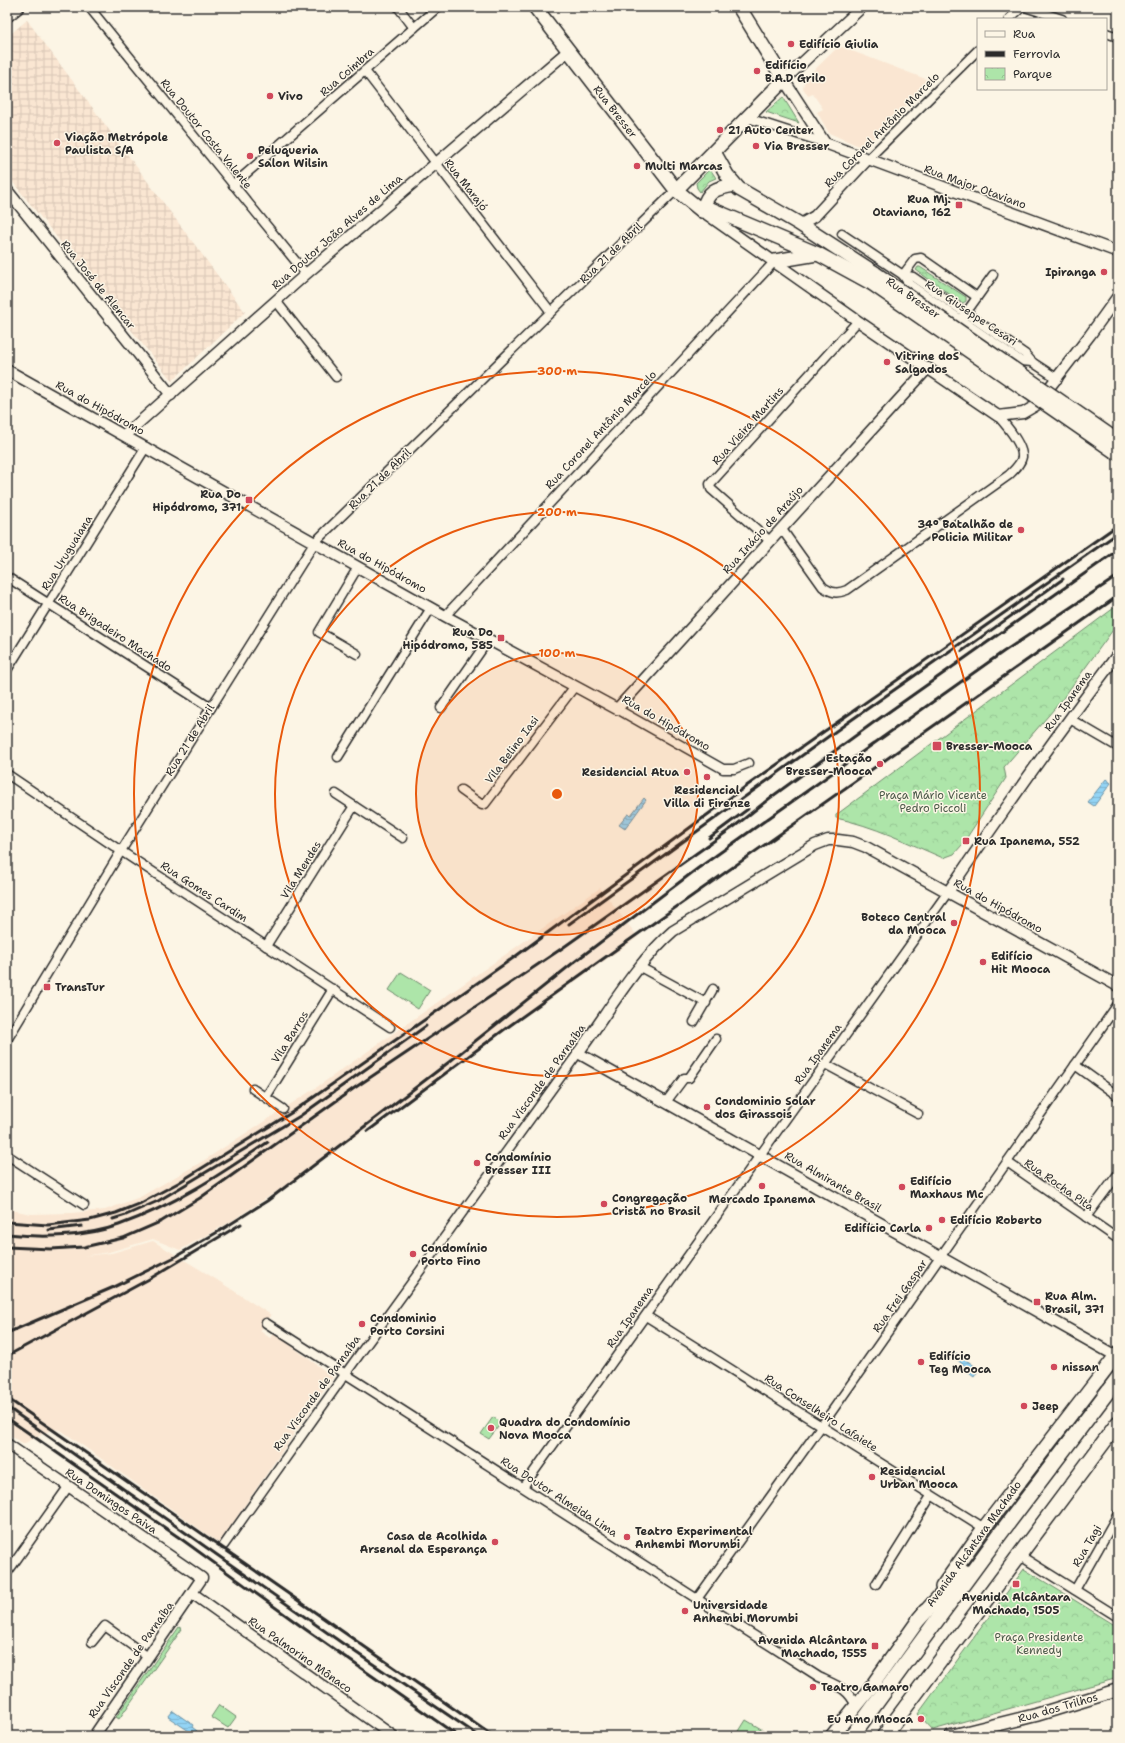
<svg xmlns="http://www.w3.org/2000/svg" width="1125" height="1743" viewBox="0 0 1125 1743" font-family="'Shantell Sans',sans-serif">
	<defs>
		<pattern id="industrial-grid" width="8" height="8" patternUnits="userSpaceOnUse"><rect width="8" height="8" fill="#fae6d2"/><path d="M0 4h8M4 0v8" fill="none" stroke="#d6c5b4"/></pattern>
		<pattern id="grass-dots" width="8" height="8" patternUnits="userSpaceOnUse"><rect width="8" height="8" fill="#ade5a9"/><path d="M2 2h.1M6 6h.1" fill="none" stroke="#95c592" stroke-width="1.8" stroke-linecap="round"/></pattern>
		<pattern id="park-crowns" width="20" height="18" patternUnits="userSpaceOnUse"><rect width="20" height="18" fill="#ade5a9"/><path d="M2 6a3 3 0 1 1 6 0M12 15a3 3 0 1 1 6 0" fill="none" stroke="#95c592"/></pattern>
		<pattern id="water-rules" width="6" height="5" patternUnits="userSpaceOnUse"><rect width="6" height="5" fill="#93d4f5"/><path d="M0 2.5h6" fill="none" stroke="#7fb6d2"/></pattern>
	</defs>
	<rect width="100%" height="100%" fill="#fcf5e5"/>
	<filter id="ink" filterUnits="userSpaceOnUse"><feTurbulence type="fractalNoise" baseFrequency=".025" numOctaves="2"/><feDisplacementMap in="SourceGraphic" scale="8" xChannelSelector="R" yChannelSelector="G"/><feConvolveMatrix kernelMatrix="1 2 1 2 8 2 1 2 1" color-interpolation-filters="sRGB"/></filter>
	<g filter="url(#ink)">
		<g fill="#fae6d2">
			<path d="M839,46L931,81L867,145L861,147L829,133L817,112L823,109L813,94L808,96L803,88L805,79Z"/>
			<path d="M600,888L638,937L276,1192L230,1222L180,1250L153,1239L109,1252L84,1256L112,1253L153,1241L214,1278L271,1315L260,1331L270,1338L274,1333L333,1377L219,1543L61,1430L53,1429L23,1444L7,1433V1209L31,1214L71,1213L105,1210L140,1197L203,1161L317,1087Z"/>
		</g>
		<path fill="url(#industrial-grid)" d="M27,20L245,312L172,381L7,175V37Z"/>
		<path fill="url(#grass-dots)" stroke="#6c886a" d="M179,1627L182,1629L119,1719L116,1717Z"/>
		<g fill="url(#park-crowns)" stroke="#6c886a">
			<path d="M783,97L799,123L766,112Z"/>
			<path d="M710,169L716,178L709,181L700,192L697,188L696,183Z"/>
			<path d="M918,267H920L966,297V301L963,303L959,301L916,270Z"/>
			<path d="M1118,605V623L1061,701L1004,767L1006,778L962,845L954,854L943,858C908,843 874,826 836,818V815Z"/>
			<path d="M1024,1569L1118,1627V1678L933,1730L918,1714Z"/>
		</g>
		<g fill="#ade5a9" stroke="#6c886a">
			<path d="M401,972L430,990L418,1009L389,990Z"/>
			<path d="M493,1417L501,1423L489,1439L481,1434Z"/>
			<path d="M219,1705L236,1717L228,1728L211,1717Z"/>
			<path d="M746,1720L773,1736H736Z"/>
		</g>
		<g fill="url(#water-rules)" stroke="#6990a4">
			<path d="M1106,779L1111,783L1094,806L1088,802Z"/>
			<path d="M644,798L646,800L625,829L619,825L628,814L631,815Z"/>
			<path d="M956,1353L979,1369L974,1377L966,1371L968,1368L953,1357Z"/>
			<path d="M173,1711L193,1725L192,1727L197,1731L195,1735L168,1717Z"/>
		</g>
		<g fill="none" stroke-linecap="round" stroke-linejoin="round">
			<g stroke="#2b2b2b" stroke-width="11">
				<g id="minor">
					<path d="M89,7L306,274"/>
					<path d="M398,7L414,28"/>
					<path d="M1025,7L1062,19"/>
					<path d="M1009,19L1022,7"/>
					<path d="M1106,33L1118,37"/>
					<path d="M365,71L551,312"/>
					<path d="M748,118L825,143"/>
					<path d="M867,160L978,50"/>
					<path d="M233,185L438,7"/>
					<path d="M842,234L903,275L913,277L1025,354L1032,362L1058,379"/>
					<path d="M903,275L909,284L1021,361L1032,362"/>
					<path d="M903,275L915,259L921,258L977,297"/>
					<path d="M276,301L336,377"/>
					<path d="M963,317L993,275"/>
					<path d="M781,528L823,587C832,593 837,594 847,590L1009,475C1014,470 1021,464 1022,457C1023,445 1006,425 998,416"/>
					<path d="M770,541L711,489L710,484L858,321"/>
					<path d="M7,577L211,708"/>
					<path d="M445,616L775,261"/>
					<path d="M357,654L319,632L358,567"/>
					<path d="M7,670L146,447"/>
					<path d="M441,708L489,639"/>
					<path d="M617,709L723,769H734L749,763"/>
					<path d="M1070,719L1118,747"/>
					<path d="M338,757L431,608"/>
					<path d="M7,774L121,851L390,1027"/>
					<path d="M461,790L482,805L485,804L575,686"/>
					<path d="M336,794L403,838"/>
					<path d="M266,946L354,806"/>
					<path d="M640,967L706,1003"/>
					<path d="M694,1022L713,989"/>
					<path d="M7,1040L121,851L315,542L676,190"/>
					<path d="M825,1064L918,1114"/>
					<path d="M1075,1065L1118,1096"/>
					<path d="M253,1089L283,1109"/>
					<path d="M266,1097L333,989"/>
					<path d="M666,1102L684,1078H689L716,1039"/>
					<path d="M7,1155L84,1205"/>
					<path d="M1007,1162L1118,1239"/>
					<path d="M1086,1217L1118,1174"/>
					<path d="M646,1316L984,1528"/>
					<path d="M266,1323L819,1677C836,1685 848,1688 856,1706"/>
					<path d="M523,1487L948,892"/>
					<path d="M224,1545L346,1373L578,1053"/>
					<path d="M1019,1555L1118,1617"/>
					<path d="M7,1573L68,1487"/>
					<path d="M876,1584L931,1496"/>
					<path d="M1075,1590L1118,1514"/>
					<path d="M697,1599L830,1414L1118,1004"/>
					<path d="M92,1642L105,1626L148,1657"/>
				</g>
			</g>
			<g stroke="#2b2b2b" stroke-width="13">
				<g id="tertiary">
					<path d="M862,7L784,80L825,143L1118,252"/>
					<path d="M7,190L171,395"/>
					<path d="M702,211L858,321L998,416L1023,413L1035,406L1090,335L1118,296"/>
					<path d="M801,224L815,216L867,160"/>
					<path d="M7,370L445,616L617,709L928,368"/>
					<path d="M125,435L306,274L568,51"/>
					<path d="M948,892C1003,811 1059,732 1118,654"/>
					<path d="M1116,1356L578,1053C607,1014 636,963 673,931L815,845L828,840H838L853,842L866,847L1118,986"/>
					<path d="M7,1444L202,1578L94,1736"/>
					<path d="M192,1593L393,1736"/>
				</g>
			</g>
			<g stroke="#2b2b2b" stroke-width="15">
				<path id="secondary" d="M951,1736L1036,1715L1118,1690"/>
			</g>
			<g stroke="#2b2b2b" stroke-width="16">
				<g id="primary">
					<path d="M535,7L676,190L702,211L711,209L818,254L871,283"/>
					<path d="M7,15L17,7"/>
					<path d="M714,152L727,175L739,189L798,223L875,273"/>
					<path d="M676,190L784,80L739,7"/>
					<path d="M702,211C708,190 715,188 735,185"/>
					<path d="M775,261L817,254"/>
					<path d="M942,1587L984,1528L1118,1353"/>
					<path d="M832,1736L869,1690L925,1611"/>
				</g>
			</g>
			<g stroke="#2b2b2b" stroke-width="17">
				<g id="trunk">
					<path d="M919,1619L963,1571"/>
					<path d="M852,1736L1000,1534L1118,1378"/>
					<path d="M884,1736L1118,1423"/>
				</g>
			</g>
			<use href="#minor" stroke="#fcf5e5" stroke-width="8"/>
			<use href="#tertiary" stroke="#fcf5e5" stroke-width="10"/>
			<use href="#secondary" stroke="#fcf5e5" stroke-width="12"/>
			<use href="#primary" stroke="#fcf5e5" stroke-width="13"/>
			<use href="#trunk" stroke="#fcf5e5" stroke-width="14"/>
			<g stroke="#2b2b2b" stroke-width="3">
				<path d="M962,651L1063,579"/>
				<path d="M709,838L748,809"/>
				<path d="M569,924L847,723L1118,533"/>
				<path d="M368,1131L505,1029L621,946L1118,596"/>
				<path d="M113,1219L126,1215L158,1201L300,1116L426,1026"/>
				<path d="M7,1222L48,1225L90,1220L116,1213L141,1203L178,1183L291,1113L516,956L745,787L1118,525"/>
				<path d="M49,1230L82,1226"/>
				<path d="M7,1234C42,1238 85,1237 119,1225C173,1206 221,1174 268,1142"/>
				<path d="M7,1247L51,1249L84,1247L123,1238L162,1221L200,1198L353,1089L561,949L735,826L770,798L873,723L1118,550"/>
				<path d="M7,1333L114,1287L175,1257L221,1230L267,1201L449,1062L573,963L697,869L1003,652L1118,576"/>
				<path d="M7,1356L151,1278L241,1224"/>
				<path d="M7,1398L493,1736"/>
				<path d="M7,1407L342,1643L479,1736"/>
				<path d="M7,1418L184,1541L305,1629L458,1736"/>
			</g>
			<g stroke="#2b2b2b" stroke-width="16" stroke-linecap="butt">
				<g id="primary-bridge">
					<path d="M875,273L1118,441"/>
					<path d="M871,283L1118,454"/>
				</g>
			</g>
			<use href="#primary-bridge" stroke="#fcf5e5" stroke-width="13"/>
		</g>
	</g>
	<circle cx="557" cy="794" r="141" fill="#e8590c" fill-opacity=".12"/>
	<g fill="none" stroke="#e8590c" stroke-width="2">
		<circle cx="557" cy="794" r="141"/>
		<circle cx="557" cy="794" r="282"/>
		<circle cx="557" cy="794" r="423"/>
	</g>
	<g fill="#d1495b" stroke="#fcf5e5" stroke-width="1.5">
		<circle cx="791" cy="44" r="4"/>
		<circle cx="757" cy="71" r="4"/>
		<circle cx="270" cy="96" r="4"/>
		<circle cx="720" cy="130" r="4"/>
		<circle cx="57" cy="143" r="4"/>
		<circle cx="756" cy="146" r="4"/>
		<circle cx="250" cy="156" r="4"/>
		<circle cx="637" cy="166" r="4"/>
		<rect x="955" y="201" width="8" height="8" rx="2"/>
		<circle cx="1104" cy="272" r="4"/>
		<circle cx="887" cy="362" r="4"/>
		<rect x="245" y="496" width="8" height="8" rx="2"/>
		<circle cx="1021" cy="530" r="4"/>
		<rect x="497" y="634" width="8" height="8" rx="2"/>
		<rect x="932" y="741" width="10" height="10" rx="2"/>
		<circle cx="880" cy="764" r="4"/>
		<circle cx="687" cy="772" r="4"/>
		<circle cx="707" cy="777" r="4"/>
		<rect x="962" y="837" width="8" height="8" rx="2"/>
		<circle cx="954" cy="923" r="4"/>
		<circle cx="983" cy="962" r="4"/>
		<rect x="43" y="983" width="8" height="8" rx="2"/>
		<circle cx="707" cy="1107" r="4"/>
		<circle cx="477" cy="1163" r="4"/>
		<circle cx="762" cy="1186" r="4"/>
		<circle cx="902" cy="1187" r="4"/>
		<circle cx="604" cy="1204" r="4"/>
		<circle cx="942" cy="1220" r="4"/>
		<circle cx="929" cy="1228" r="4"/>
		<circle cx="413" cy="1254" r="4"/>
		<rect x="1033" y="1298" width="8" height="8" rx="2"/>
		<circle cx="362" cy="1324" r="4"/>
		<circle cx="921" cy="1362" r="4"/>
		<circle cx="1054" cy="1367" r="4"/>
		<circle cx="1024" cy="1406" r="4"/>
		<circle cx="491" cy="1428" r="4"/>
		<circle cx="872" cy="1477" r="4"/>
		<circle cx="627" cy="1537" r="4"/>
		<circle cx="495" cy="1542" r="4"/>
		<rect x="1012" y="1580" width="8" height="8" rx="2"/>
		<circle cx="685" cy="1611" r="4"/>
		<rect x="871" y="1642" width="8" height="8" rx="2"/>
		<circle cx="813" cy="1687" r="4"/>
		<circle cx="921" cy="1719" r="4"/>
	</g>
	<g text-anchor="middle" dominant-baseline="central" stroke-width="3" stroke-linejoin="round" paint-order="stroke">
		<g font-size="11" font-weight="bold" fill="#2b2b2b" stroke="#fcf5e5" text-anchor="start">
			<text x="799" y="44">Edifício Giulia</text>
			<text x="765" y="65">Edifício<tspan x="765" dy="13">B.A.D Grilo</tspan></text>
			<text x="278" y="96">Vivo</text>
			<text x="728" y="130">21 Auto Center</text>
			<text x="65" y="137">Viação Metrópole<tspan x="65" dy="13">Paulista S/A</tspan></text>
			<text x="764" y="146">Via Bresser</text>
			<text x="258" y="150">Peluqueria<tspan x="258" dy="13">Salon Wilsin</tspan></text>
			<text x="645" y="166">Multi Marcas</text>
			<text x="951" y="199" text-anchor="end">Rua Mj.<tspan x="951" dy="13">Otaviano, 162</tspan></text>
			<text x="1096" y="272" text-anchor="end">Ipiranga</text>
			<text x="895" y="356">Vitrine doS<tspan x="895" dy="13">Salgados</tspan></text>
			<text x="241" y="494" text-anchor="end">Rua Do<tspan x="241" dy="13">Hipódromo, 371</tspan></text>
			<text x="1013" y="524" text-anchor="end">34º Batalhão de<tspan x="1013" dy="13">Policia Militar</tspan></text>
			<text x="493" y="632" text-anchor="end">Rua Do<tspan x="493" dy="13">Hipódromo, 585</tspan></text>
			<text x="946" y="746">Bresser-Mooca</text>
			<text x="872" y="758" text-anchor="end">Estação<tspan x="872" dy="13">Bresser-Mooca</tspan></text>
			<text x="679" y="772" text-anchor="end">Residencial Atua</text>
			<text x="707" y="790" text-anchor="middle">Residencial<tspan x="707" dy="13">Villa di Firenze</tspan></text>
			<text x="974" y="841">Rua Ipanema, 552</text>
			<text x="946" y="917" text-anchor="end">Boteco Central<tspan x="946" dy="13">da Mooca</tspan></text>
			<text x="991" y="956">Edifício<tspan x="991" dy="13">Hit Mooca</tspan></text>
			<text x="55" y="987">TransTur</text>
			<text x="715" y="1101">Condominio Solar<tspan x="715" dy="13">dos Girassois</tspan></text>
			<text x="485" y="1157">Condomínio<tspan x="485" dy="13">Bresser III</tspan></text>
			<text x="910" y="1181">Edifício<tspan x="910" dy="13">Maxhaus Mc</tspan></text>
			<text x="612" y="1198">Congregação<tspan x="612" dy="13">Cristã no Brasil</tspan></text>
			<text x="762" y="1199" text-anchor="middle">Mercado Ipanema</text>
			<text x="950" y="1220">Edifício Roberto</text>
			<text x="921" y="1228" text-anchor="end">Edifício Carla</text>
			<text x="421" y="1248">Condomínio<tspan x="421" dy="13">Porto Fino</tspan></text>
			<text x="1045" y="1296">Rua Alm.<tspan x="1045" dy="13">Brasil, 371</tspan></text>
			<text x="370" y="1318">Condominio<tspan x="370" dy="13">Porto Corsini</tspan></text>
			<text x="929" y="1356">Edifício<tspan x="929" dy="13">Teg Mooca</tspan></text>
			<text x="1062" y="1367">nissan</text>
			<text x="1032" y="1406">Jeep</text>
			<text x="499" y="1422">Quadra do Condomínio<tspan x="499" dy="13">Nova Mooca</tspan></text>
			<text x="880" y="1471">Residencial<tspan x="880" dy="13">Urban Mooca</tspan></text>
			<text x="635" y="1531">Teatro Experimental<tspan x="635" dy="13">Anhembi Morumbi</tspan></text>
			<text x="487" y="1536" text-anchor="end">Casa de Acolhida<tspan x="487" dy="13">Arsenal da Esperança</tspan></text>
			<text x="1016" y="1597" text-anchor="middle">Avenida Alcântara<tspan x="1016" dy="13">Machado, 1505</tspan></text>
			<text x="693" y="1605">Universidade<tspan x="693" dy="13">Anhembi Morumbi</tspan></text>
			<text x="867" y="1640" text-anchor="end">Avenida Alcântara<tspan x="867" dy="13">Machado, 1555</tspan></text>
			<text x="821" y="1687">Teatro Gamaro</text>
			<text x="913" y="1719" text-anchor="end">Eu Amo Mooca</text>
		</g>
		<g font-size="11" fill="#2b2b2b" stroke="#fcf5e5">
			<text transform="translate(347 72) rotate(-41)">Rua Coimbra</text>
			<text transform="translate(615 112) rotate(52)">Rua Bresser</text>
			<text transform="translate(882 130) rotate(-45)">Rua Coronel Antônio Marcelo</text>
			<text transform="translate(206 134) rotate(51)">Rua Doutor Costa Valente</text>
			<text transform="translate(466 185) rotate(52)">Rua Marajó</text>
			<text transform="translate(975 187) rotate(20)">Rua Major Otaviano</text>
			<text transform="translate(337 232) rotate(-41)">Rua Doutor João Alves de Lima</text>
			<text transform="translate(611 253) rotate(-44)">Rua 21 de Abril</text>
			<text transform="translate(98 285) rotate(51)">Rua José de Alencar</text>
			<text transform="translate(913 298) rotate(35)">Rua Bresser</text>
			<text transform="translate(971 313) rotate(34)">Rua Giuseppe Cesari</text>
			<text transform="translate(100 408) rotate(29)">Rua do Hipódromo</text>
			<text transform="translate(748 426) rotate(-48)">Rua Vieira Martins</text>
			<text transform="translate(601 430) rotate(-47)">Rua Coronel Antônio Marcelo</text>
			<text transform="translate(380 479) rotate(-44)">Rua 21 de Abril</text>
			<text transform="translate(763 530) rotate(-48)">Rua Inácio de Araújo</text>
			<text transform="translate(67 553) rotate(-58)">Rua Uruguaiana</text>
			<text transform="translate(382 566) rotate(29)">Rua do Hipódromo</text>
			<text transform="translate(115 633) rotate(33)">Rua Brigadeiro Machado</text>
			<text transform="translate(1068 701) rotate(-54)">Rua Ipanema</text>
			<text transform="translate(666 723) rotate(30)">Rua do Hipódromo</text>
			<text transform="translate(190 740) rotate(-58)">Rua 21 de Abril</text>
			<text transform="translate(512 750) rotate(-53)">Vila Belino Iasi</text>
			<text transform="translate(301 870) rotate(-58)">Vila Mendes</text>
			<text transform="translate(204 892) rotate(33)">Rua Gomes Cardim</text>
			<text transform="translate(998 906) rotate(29)">Rua do Hipódromo</text>
			<text transform="translate(290 1037) rotate(-58)">Vila Barros</text>
			<text transform="translate(818 1054) rotate(-54)">Rua Ipanema</text>
			<text transform="translate(542 1082) rotate(-54)">Rua Visconde de Parnaíba</text>
			<text transform="translate(833 1182) rotate(30)">Rua Almirante Brasil</text>
			<text transform="translate(1059 1185) rotate(35)">Rua Rocha Pita</text>
			<text transform="translate(900 1296) rotate(-55)">Rua Frei Gaspar</text>
			<text transform="translate(630 1317) rotate(-55)">Rua Ipanema</text>
			<text transform="translate(317 1393) rotate(-54)">Rua Visconde de Parnaíba</text>
			<text transform="translate(821 1413) rotate(33)">Rua Conselheiro Lafaiete</text>
			<text transform="translate(559 1497) rotate(33)">Rua Doutor Almeida Lima</text>
			<text transform="translate(111 1501) rotate(34)">Rua Domingos Paiva</text>
			<text transform="translate(974 1544) rotate(-54)">Avenida Alcântara Machado</text>
			<text transform="translate(1087 1546) rotate(-60)">Rua Tagi</text>
			<text transform="translate(300 1655) rotate(35)">Rua Palmorino Mônaco</text>
			<text transform="translate(131 1660) rotate(-55)">Rua Visconde de Parnaíba</text>
			<text transform="translate(1058 1708) rotate(-16)">Rua dos Trilhos</text>
		</g>
		<g font-size="11" fill="#4c5a4a" stroke="#fcf5e5">
			<text x="933" y="795">Praça Mário Vicente<tspan x="933" dy="13">Pedro Piccoli</tspan></text>
			<text x="1039" y="1637">Praça Presidente<tspan x="1039" dy="13">Kennedy</tspan></text>
		</g>
	</g>
	<circle cx="557" cy="794" r="6" fill="#e8590c" stroke="#fcf5e5" stroke-width="2"/>
	<g font-size="12" text-anchor="middle" font-weight="bold" fill="#e8590c" stroke="#fcf5e5" stroke-width="3" stroke-linejoin="round" paint-order="stroke">
		<text x="557" y="375">300 m</text>
		<text x="557" y="516">200 m</text>
		<text x="557" y="657">100 m</text>
	</g>
	<rect width="1125" height="1743" fill="none" stroke="#fcf5e5" stroke-width="24"/>
	<rect x="12" y="12" width="1101" height="1719" fill="none" stroke="#2b2b2b" stroke-width="1.5" filter="url(#ink)"/>
	<rect x="977" y="18" width="130" height="72" fill="#fcf5e5" stroke="#a8a49b"/>
	<rect x="985" y="31" width="20" height="6" fill="#fcf5e5" stroke="#a8a49b"/>
	<text x="1013" y="38" font-size="12" fill="#2b2b2b">Rua</text>
	<rect x="985" y="51" width="20" height="6" fill="#2b2b2b" stroke="#a8a49b"/>
	<text x="1013" y="58" font-size="12" fill="#2b2b2b">Ferrovia</text>
	<rect x="985" y="68" width="20" height="12" fill="url(#park-crowns)" stroke="#a8a49b"/>
	<text x="1013" y="78" font-size="12" fill="#2b2b2b">Parque</text>
</svg>
